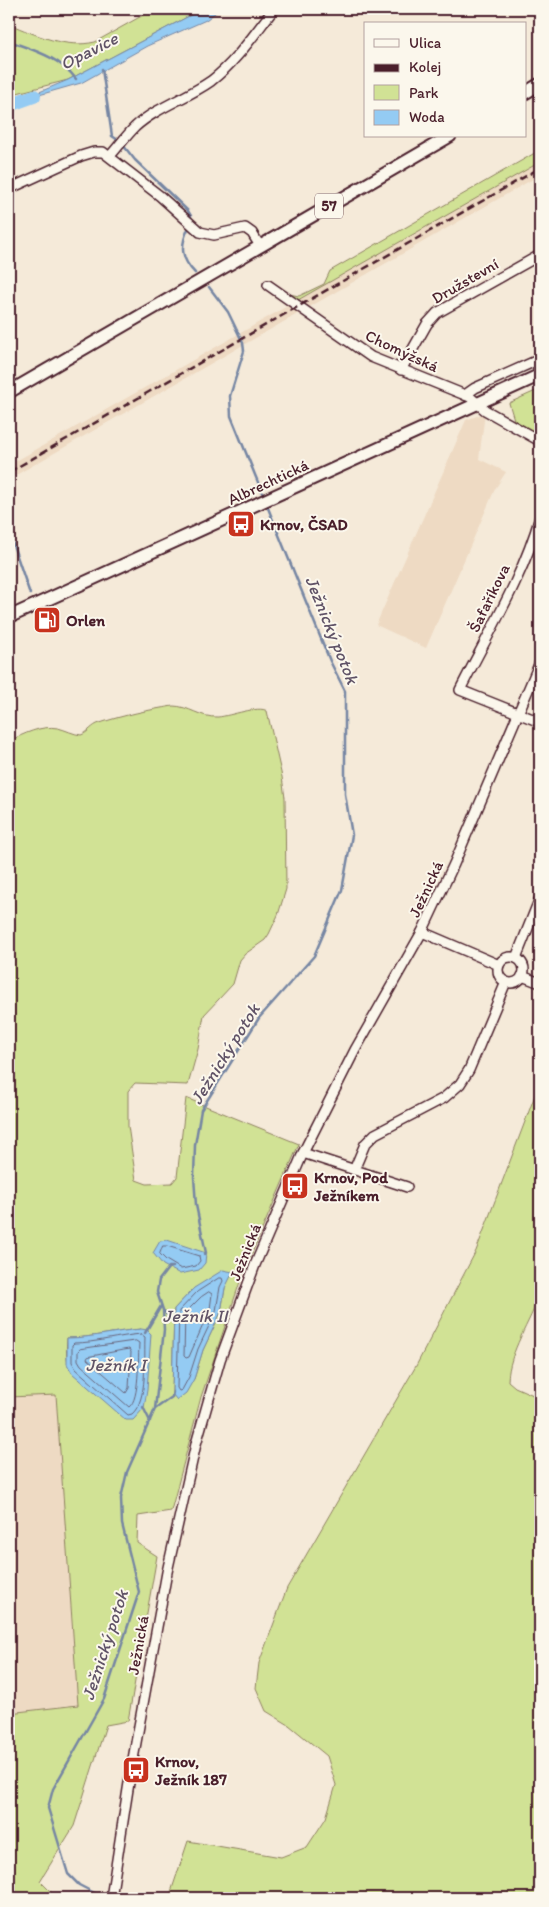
<svg xmlns="http://www.w3.org/2000/svg" width="549" height="1907" viewBox="0 0 549 1907" font-family="Itim,sans-serif">
	<rect width="100%" height="100%" fill="#f5ead9"/>
	<filter id="ink" filterUnits="userSpaceOnUse"><feTurbulence type="fractalNoise" baseFrequency=".02" numOctaves="2"/><feDisplacementMap in="SourceGraphic" scale="10" xChannelSelector="R" yChannelSelector="G"/><feConvolveMatrix kernelMatrix="1 2 1 2 8 2 1 2 1" color-interpolation-filters="sRGB"/></filter>
	<g filter="url(#ink)">
		<g fill="#eedac3">
			<path d="M540,162V175L9,479V465Z"/>
			<path d="M485,413L479,459L506,472L495,489L426,648L376,625L466,420Z"/>
			<path d="M56,1395L78,1705L9,1713V1397Z"/>
		</g>
		<g fill="#d1e295" stroke="#8e8060" fill-rule="evenodd">
			<path d="M154,9H201L191,15L68,80L9,95V24C36,35 66,49 95,42Z"/>
			<path d="M540,150V162L298,300L289,294L299,296L324,284L330,271Z"/>
			<path d="M540,389V436L515,423L509,403Z"/>
			<path d="M173,706C189,706 200,718 218,717C230,716 259,705 267,711L282,777L285,798L286,889L278,915L269,934L265,940L245,954L240,960L233,984L204,1015L198,1049L188,1085L135,1083L128,1091V1126L136,1180L147,1184L172,1183L177,1177L186,1098L299,1144L242,1276L201,1397L171,1511L138,1516L137,1543L157,1556L128,1721L106,1725L74,1826L40,1881L57,1898H9V1713L78,1705L56,1395L9,1397V741C24,734 41,725 58,728C66,730 73,734 81,735C88,733 92,725 100,723C124,715 148,710 173,706ZM194,1288H225L221,1312L203,1350L194,1379L172,1394L174,1309ZM141,1329L97,1393C73,1373 64,1372 67,1338C92,1338 116,1331 141,1329Z"/>
			<path d="M540,1082V1294C530,1323 509,1351 508,1381L515,1387L540,1398V1898H169L188,1841L281,1857L307,1847L326,1818L336,1785L327,1756L289,1725L266,1711L256,1688L259,1663L287,1588L416,1366L476,1251Z"/>
		</g>
		<g fill="#94cbf3" stroke="#7686a3">
			<path d="M201,9H220L206,20L147,46L81,83L18,101L68,80L191,15Z"/>
			<path d="M167,1240L206,1253L205,1263L199,1270L180,1274L163,1265L153,1253L160,1241Z"/>
			<path d="M223,1270L233,1272L225,1288L221,1312L203,1350L194,1379L186,1393L177,1400L172,1394L174,1309L194,1288Z"/>
			<path d="M141,1329L147,1330L151,1334L147,1390L144,1408L133,1420H126L72,1373L67,1364V1338C92,1338 116,1331 141,1329Z"/>
		</g>
		<g fill="none" stroke-linecap="round" stroke-linejoin="round">
			<g stroke="#68647b" stroke-width="1">
				<path d="M163,1246H167L199,1256L200,1261L196,1266L181,1269L166,1260L160,1254Z"/>
				<path d="M219,1278H222L223,1281L220,1287L216,1311L198,1349L189,1377L182,1390L179,1391L177,1388L179,1311L197,1292Z"/>
				<path d="M209,1292L212,1294L210,1309L189,1357L186,1358L184,1356L185,1313L201,1297Z"/>
				<path d="M141,1334L145,1337C144,1358 148,1400 132,1414L128,1415L76,1369L72,1362V1345L74,1343C96,1343 118,1336 141,1334Z"/>
				<path d="M136,1341L139,1343C138,1357 140,1399 129,1407L81,1365L78,1360V1351L80,1349Z"/>
				<path d="M123,1350L129,1349L131,1352L129,1388L126,1393L87,1359L88,1357Z"/>
			</g>
			<g stroke="#7686a3" stroke-width="2.5">
				<path d="M9,41C33,50 60,57 76,79"/>
				<path d="M102,69L112,136L118,140"/>
				<path d="M123,145L135,160L188,211L191,216V220"/>
				<path d="M188,229C180,246 181,259 195,273"/>
				<path d="M209,287L228,312L243,343L244,351L230,396L231,416L264,497"/>
				<path d="M9,533L30,594"/>
				<path d="M204,1254L206,1253L196,1205L194,1177L195,1145L201,1110L259,1018L314,956L342,890L352,835L345,794V691L330,661L266,503"/>
				<path d="M164,1311L175,1324"/>
				<path d="M145,1333L161,1306"/>
				<path d="M143,1407L150,1421"/>
				<path d="M155,1409L172,1397L173,1392"/>
				<path d="M104,1898L79,1885L68,1874L48,1808L53,1789L104,1699L139,1592L122,1524L121,1498L127,1472L155,1409L164,1330L163,1310L157,1292L159,1280L169,1267H173"/>
			</g>
			<path stroke="#94cbf3" stroke-width="14" d="M9,105L34,96"/>
			<g stroke="#4a1f2b" stroke-width="12">
				<g id="minor">
					<path d="M110,156C118,147 126,136 135,127C157,107 187,98 211,81C237,61 254,34 274,9"/>
					<path d="M9,189L81,156L94,152H103L160,196L200,232L214,235L245,228L252,233L260,246"/>
					<path d="M268,285L371,357L470,397L485,410L540,441"/>
					<path d="M401,370L427,324L437,313L540,255"/>
					<path d="M465,395L475,388L540,359"/>
					<path d="M540,517C523,577 488,634 460,690L540,722"/>
					<path d="M422,932L499,965"/>
					<circle cx="511" cy="970" r="13"/>
					<path d="M516,958L540,898"/>
					<path d="M522,976L540,983"/>
					<path d="M303,1153L407,1187"/>
					<path d="M354,1170L365,1144L375,1134L444,1098L460,1084L469,1070L506,982"/>
					<path d="M111,1898L131,1770L167,1572L196,1444L220,1360L255,1265L303,1153L355,1050L422,932L454,864L540,662"/>
				</g>
			</g>
			<g stroke="#4a1f2b" stroke-width="15">
				<g id="major">
					<path d="M525,93L540,84"/>
					<path d="M9,392L450,136"/>
					<path d="M9,617L540,375"/>
				</g>
			</g>
			<use href="#minor" stroke="#fbf7ec" stroke-width="9"/>
			<use href="#major" stroke="#fbf7ec" stroke-width="11"/>
			<path stroke="#4a1f2b" stroke-width="2.5" stroke-dasharray="8 4" stroke-linecap="butt" d="M9,472L540,168"/>
		</g>
	</g>
	<defs>
		<g id="bus-square" transform="scale(1.4375)"><rect x="-9" y="-9" width="18" height="18" rx="4" fill="#c8321e" stroke="#fbf7ec"/><path d="M-5-6H5V4H4V6H2V4H-2V6H-4V4H-5ZM-3.5-4V0h7V-4ZM-3.5 1.2v1.5H-2V1.2ZM2 1.2v1.5H3.5V1.2Z" fill="#fff"/></g>
		<g id="fuel-square" transform="scale(1.4375)"><rect x="-9" y="-9" width="18" height="18" rx="4" fill="#c8321e" stroke="#fbf7ec"/><path d="M-5.5-6h7V0h2V4h1.3V-2.5L3-4.5l.8-.8L6-3V5H2.5V1h-1V6h-7ZM-4.2-4.7v3.2H.2V-4.7Z" fill="#fff"/></g>
	</defs>
	<g fill-rule="evenodd">
		<use href="#bus-square" x="241" y="524"/>
		<use href="#fuel-square" x="47" y="620"/>
		<use href="#bus-square" x="295" y="1186"/>
		<use href="#bus-square" x="136" y="1770"/>
	</g>
	<g text-anchor="middle" dominant-baseline="central" stroke-width="4" stroke-linejoin="round" paint-order="stroke">
		<rect fill="#fbf7ec" stroke="#7f6065" stroke-width="1" x="315" y="193.5" width="28" height="25" rx="4"/>
		<g font-size="15" font-weight="bold" fill="#4a1f2b">
			<text x="329" y="206">57</text>
		</g>
		<g font-size="16" fill="#4a1f2b" stroke="#fbf7ec">
			<text transform="translate(465 281) rotate(-30)">Družstevní</text>
			<text transform="translate(402 351) rotate(25)">Chomýžská</text>
			<text transform="translate(268 482) rotate(-25)">Albrechtická</text>
			<text transform="translate(489 598) rotate(-64)">Šafaříkova</text>
			<text transform="translate(426 889) rotate(-65)">Ježnická</text>
			<text transform="translate(245 1252) rotate(-68)">Ježnická</text>
			<text transform="translate(138 1645) rotate(-80)">Ježnická</text>
		</g>
		<g font-size="16" font-weight="bold" fill="#4a1f2b" stroke="#fbf7ec" text-anchor="start">
			<text x="260" y="524">Krnov, ČSAD</text>
			<text x="66" y="620">Orlen</text>
			<text x="314" y="1177">Krnov, Pod<tspan x="314" dy="18">Ježníkem</tspan></text>
			<text x="155" y="1761">Krnov,<tspan x="155" dy="18">Ježník 187</tspan></text>
		</g>
		<g font-size="18" font-style="italic" fill="#605367" stroke="#fbf7ec">
			<text transform="translate(89 51) rotate(-27)">Opavice</text>
			<text transform="translate(332 630) rotate(68)">Ježnický potok</text>
			<text transform="translate(225 1054) rotate(-58)">Ježnický potok</text>
			<text x="195" y="1316">Ježník II</text>
			<text x="116" y="1365">Ježník I</text>
			<text transform="translate(105 1645) rotate(-72)">Ježnický potok</text>
		</g>
	</g>
	<rect width="549" height="1907" fill="none" stroke="#fbf7ec" stroke-width="30"/>
	<rect x="15" y="15" width="519" height="1877" fill="none" stroke="#4a1f2b" stroke-width="2" filter="url(#ink)"/>
	<rect x="364" y="22" width="162" height="115" fill="#fbf7ec" stroke="#b4a19f"/>
	<rect x="374" y="39" width="25" height="8" fill="#fbf7ec" stroke="#b4a19f"/>
	<text x="409" y="48" font-size="15" fill="#4a1f2b">Ulica</text>
	<rect x="374" y="64" width="25" height="8" fill="#4a1f2b" stroke="#b4a19f"/>
	<text x="409" y="72" font-size="15" fill="#4a1f2b">Kolej</text>
	<rect x="374" y="85" width="25" height="15" fill="#d1e295" stroke="#b4a19f"/>
	<text x="409" y="98" font-size="15" fill="#4a1f2b">Park</text>
	<rect x="374" y="110" width="25" height="15" fill="#94cbf3" stroke="#b4a19f"/>
	<text x="409" y="122" font-size="15" fill="#4a1f2b">Woda</text>
</svg>
